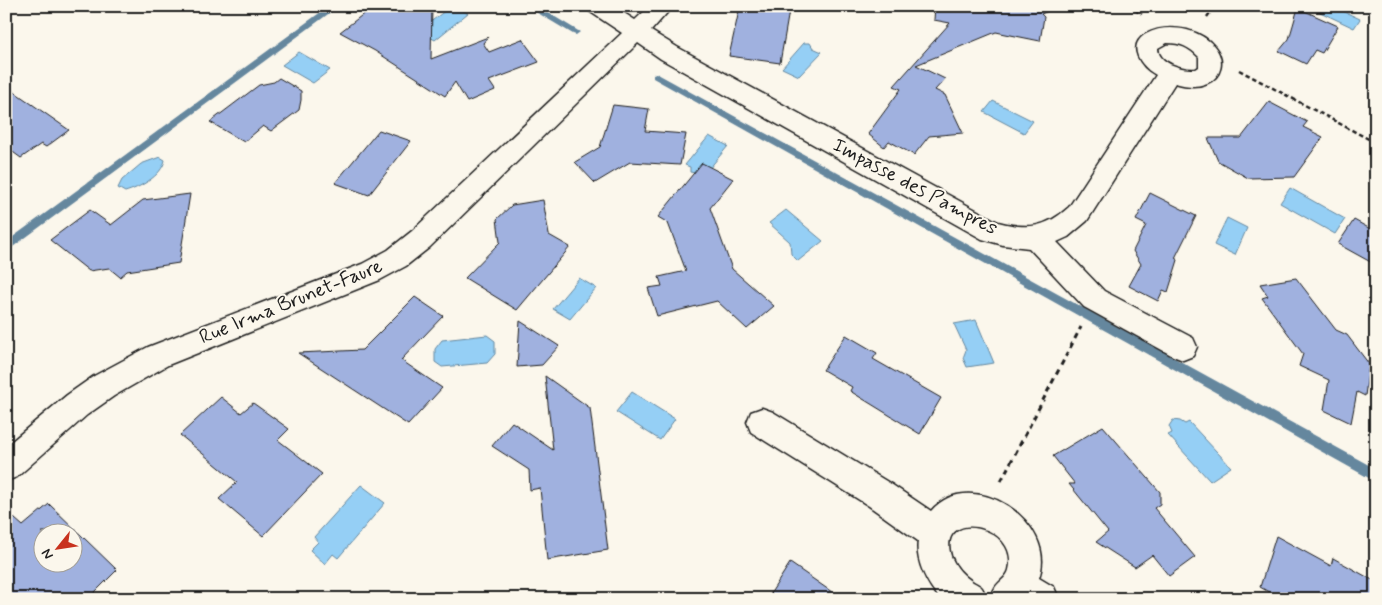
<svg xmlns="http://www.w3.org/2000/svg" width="1382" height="605" viewBox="0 0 1382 605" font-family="Mynerve,sans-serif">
	<rect width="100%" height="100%" fill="#fbf7ec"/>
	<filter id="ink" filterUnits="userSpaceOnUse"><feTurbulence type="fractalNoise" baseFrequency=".02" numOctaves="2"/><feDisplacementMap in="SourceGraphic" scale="10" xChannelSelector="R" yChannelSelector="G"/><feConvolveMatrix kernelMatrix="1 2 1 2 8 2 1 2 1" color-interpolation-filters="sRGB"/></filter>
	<g filter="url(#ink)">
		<g fill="#95cff5" stroke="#65879e">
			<path d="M451,6L468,13L435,40L419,31Z"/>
			<path d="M1325,6H1332L1360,19L1354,28L1320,12Z"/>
			<path d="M804,43H810L813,48L822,52L799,76L782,68Z"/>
			<path d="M299,52L330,70L313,83L282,65Z"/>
			<path d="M993,101L1033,121L1024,133L984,112Z"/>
			<path d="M709,136L728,146L704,175L690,172V167L685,165Z"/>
			<path d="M160,157L165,160C162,176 139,188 125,192L118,188L122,180L141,164Z"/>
			<path d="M1290,188L1345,219L1335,234L1280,203Z"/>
			<path d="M786,210L823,241L798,261L791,254L790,242L769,223Z"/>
			<path d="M1227,218L1247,228L1235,255L1214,245Z"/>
			<path d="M579,278L596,288L570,319L553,309Z"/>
			<path d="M976,320L994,363L967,367L963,358L966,350L954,324Z"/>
			<path d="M487,335L495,341V354L487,363L442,367L435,362V349L442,340Z"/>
			<path d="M632,392L675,419L660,440L616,412Z"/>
			<path d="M1173,420L1180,421L1185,424L1189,422L1231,467L1210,481L1168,435L1172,433L1169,426Z"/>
			<path d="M361,485L385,503L338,558L333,554L325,564L310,550L318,542L314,537Z"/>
		</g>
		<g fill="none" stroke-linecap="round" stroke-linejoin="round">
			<g fill="#65879e" fill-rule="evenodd">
				<path d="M329,6H339L6,252V242Z"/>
				<path d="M526,6H537L580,32L576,35L573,34Z"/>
				<path d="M656,73L1376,469V482L653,78V74Z"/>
			</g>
		</g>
		<g fill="#a0b1df" stroke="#1c1c1c" fill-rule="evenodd">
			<path d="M374,6H432L431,59L488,37L483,43L489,52L522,39L539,62L489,81L495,90L467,102L455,82L445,96L375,51L340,32Z"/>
			<path d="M740,6H768L789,11L780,63L729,56Z"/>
			<path d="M935,6L1058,7L1041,14L1044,17L1040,41L996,32L916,65L945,79L935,90L945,95L963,133L929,136L914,155L889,141L884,147L868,134L901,89L894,86L950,23L934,20Z"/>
			<path d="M1298,8L1338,26L1322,53L1315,50L1306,64L1279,51L1289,39Z"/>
			<path d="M279,78L301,91V100L299,110L271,131L263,126L244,142L210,122L259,85L274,82Z"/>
			<path d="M6,86L69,130L46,147L41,144L21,158L6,147Z"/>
			<path d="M1269,102L1307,122L1303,127L1323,137L1294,177L1248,178L1218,161L1208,138H1241Z"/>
			<path d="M613,105L649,109L645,131L686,134L680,165L630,162L595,183L575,162L600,147Z"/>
			<path d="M379,130L411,141L369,195L335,183Z"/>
			<path d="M702,163L733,179L710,208L732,269L774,306L747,329L717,301L657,316L648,288L662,286L659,277L686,271L668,223L658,217Z"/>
			<path d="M1150,193L1196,216L1175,258L1178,260L1168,292L1163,290L1158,301L1129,286L1141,264L1133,251L1146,225L1136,220Z"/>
			<path d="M190,194L179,263L127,271L120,277L109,268L89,271L50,240L90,210L111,225L143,200Z"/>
			<path d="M543,200L549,235L570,247L517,310L465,278L500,242L497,219L512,205Z"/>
			<path d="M1354,220L1376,232V265L1338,244Z"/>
			<path d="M1296,278L1336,330L1347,335L1369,364L1365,396L1357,392L1351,423L1324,410L1329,380L1299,366L1303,354L1262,298L1268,296L1260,284Z"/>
			<path d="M415,297L443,316L401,360L442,388L408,425L298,353L362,350Z"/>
			<path d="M520,321L559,346L542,365L517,367Z"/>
			<path d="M846,335L877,353L873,359L941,398L920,434L850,391L852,387L823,370Z"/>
			<path d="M545,376L590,408L608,550L547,560L540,488L530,490L529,470L492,446L512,422L553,450Z"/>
			<path d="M221,397L241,413L253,403L289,429L278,440L322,474L263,536L219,499L237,482L180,435Z"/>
			<path d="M1103,426L1160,492V504L1154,508L1195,557L1169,576L1152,555L1135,567L1096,542L1108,532L1069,484H1075L1053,456Z"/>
			<path d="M49,504L117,570L88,599H6V511L23,526ZM42,532H72V562H42Z"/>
			<path d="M1276,536L1331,566L1333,558L1376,582V599H1281L1260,587Z"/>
			<path d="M790,563L842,599H767Z"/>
		</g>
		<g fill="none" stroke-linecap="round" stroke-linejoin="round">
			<g stroke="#1c1c1c" stroke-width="3">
				<g id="minor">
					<path d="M587,6H613L635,20L650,6H673L651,31L677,47L998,222C1028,230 1046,228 1069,207L1156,75C1141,67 1126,46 1146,34C1159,27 1173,27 1187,30C1240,45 1227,99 1175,83L1087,221L1068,237L1057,242L1104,291L1193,338L1197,347L1193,356L1183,360L1173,356L1084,307L1029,248L1003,245L982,239L661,59L638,43L430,247L406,266L380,280L168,365L114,396L87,415L17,477L6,481V446L67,395L94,376L148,347L362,264L388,250L412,231L622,33L589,11ZM1167,43C1181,43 1189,47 1199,57V67L1196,69C1183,70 1158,64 1158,48Z"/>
					<path d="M762,408L773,412L891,484L931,511C971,464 1059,522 1039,578L1054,587L1059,599H990C992,595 993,591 995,588C998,582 1007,578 1009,570C1021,524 936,507 951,556C955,567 964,576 973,582C976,584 980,585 982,588C984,591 985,596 987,599H941C927,585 915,560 918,541L869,506L751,432L747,422L751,412Z"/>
				</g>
			</g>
			<g stroke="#1c1c1c" stroke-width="2.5" stroke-dasharray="4.5 3" stroke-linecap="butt">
				<path d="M1128,6L1142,14"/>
				<path d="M1207,17L1215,6"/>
				<path d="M1239,70L1376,143"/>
			</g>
			<path stroke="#1c1c1c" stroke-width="3" stroke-dasharray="5.5 4.5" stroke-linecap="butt" d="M1001,481L1081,327"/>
			<use href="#minor" fill="#fbf7ec" fill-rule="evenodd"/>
		</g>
	</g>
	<g text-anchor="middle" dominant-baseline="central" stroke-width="4" stroke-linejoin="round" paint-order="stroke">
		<g font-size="20" fill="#1c1c1c" stroke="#fbf7ec">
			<text transform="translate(915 187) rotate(28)">Impasse des Pampres</text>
			<text transform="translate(291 302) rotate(-22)">Rue Irma Brunet-Faure</text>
		</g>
	</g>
	<rect width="1382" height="605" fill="none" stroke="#fbf7ec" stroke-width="25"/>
	<rect x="12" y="12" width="1357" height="580" fill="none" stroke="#1c1c1c" stroke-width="2" filter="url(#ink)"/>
	<g transform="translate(58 548) rotate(240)"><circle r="24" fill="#fbf7ec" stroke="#a29f99"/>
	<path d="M0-4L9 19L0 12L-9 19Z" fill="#c8321e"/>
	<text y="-8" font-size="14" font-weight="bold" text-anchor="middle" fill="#1c1c1c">N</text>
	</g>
</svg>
